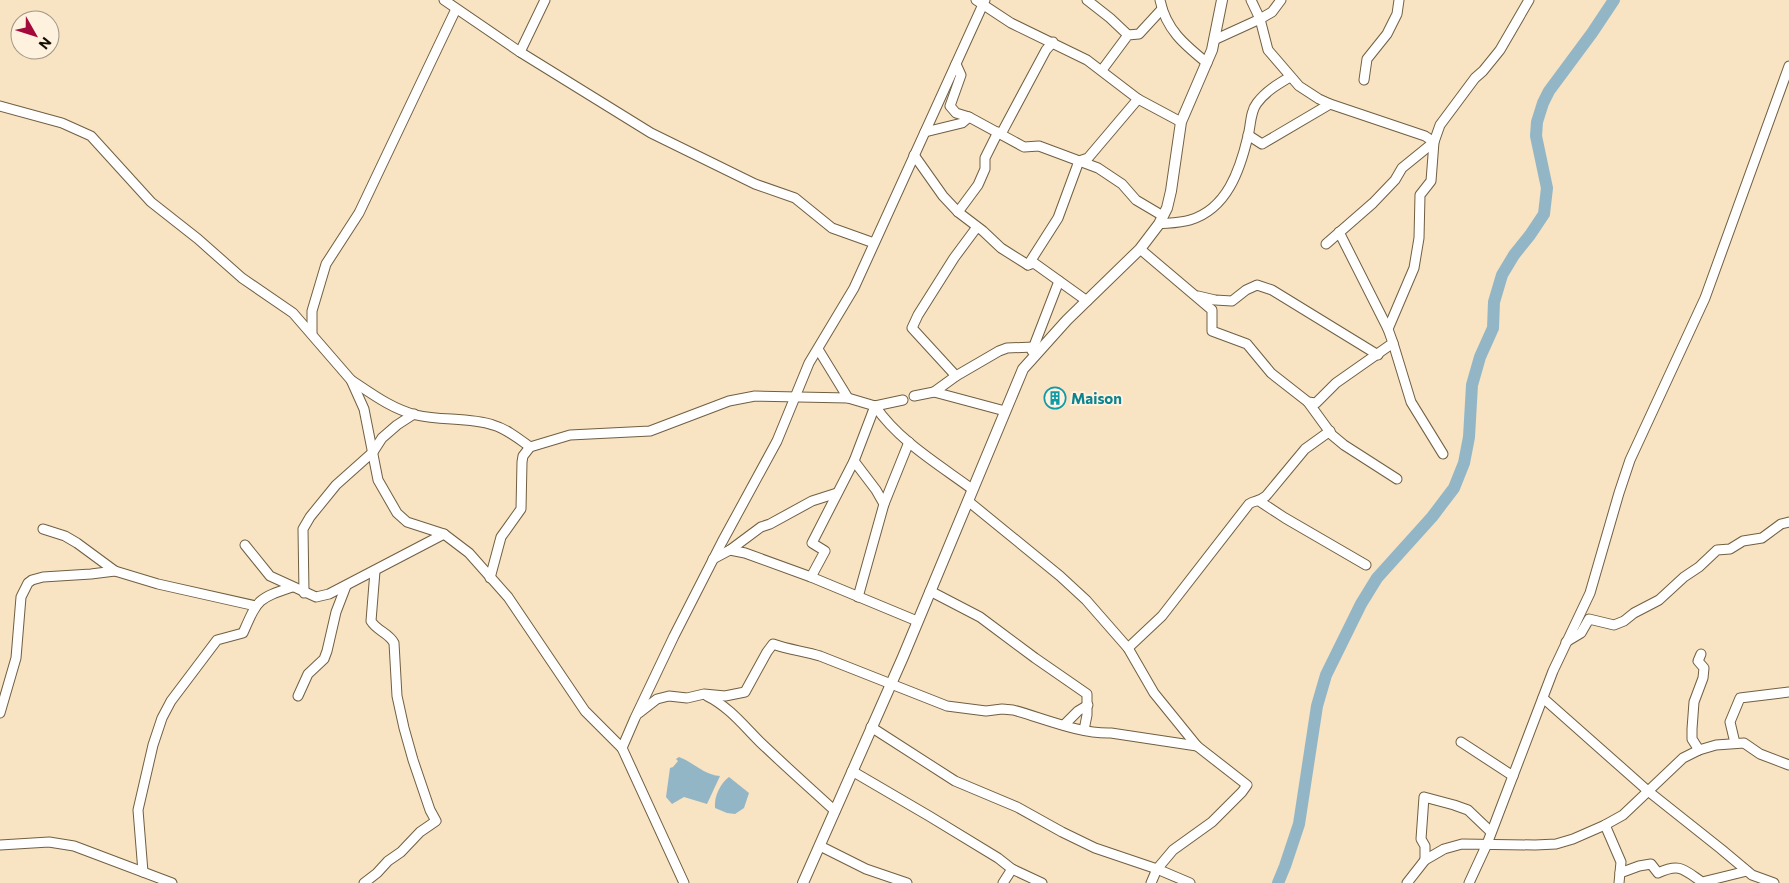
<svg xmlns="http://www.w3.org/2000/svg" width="1789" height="883" viewBox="0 0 1789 883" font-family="Commissioner,sans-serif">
	<rect width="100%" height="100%" fill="#f8e3c3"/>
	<g fill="#93b6c7">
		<path d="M679,757C693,762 704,775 720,776L707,804L684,797L672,804L666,797L670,768L673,767L678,761L676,759Z"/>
		<path d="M729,777L749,793L744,808L735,814L727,813L715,808C714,796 720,784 729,777Z"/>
	</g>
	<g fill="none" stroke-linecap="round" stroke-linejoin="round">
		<path stroke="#93b6c7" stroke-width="12" d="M1278,883L1285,866L1299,824L1317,706L1326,675L1361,604L1377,578L1432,517L1454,488L1464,463L1469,437L1472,385L1480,357L1493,328L1494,302L1502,275L1514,255L1530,235L1544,214L1547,188L1536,136L1537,122L1543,103L1549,91L1592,33L1614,0"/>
		<g stroke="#715f42" stroke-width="11">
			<g id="minor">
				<path d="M444,0L520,52L651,133L755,184L795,198L832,228L874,243"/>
				<path d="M976,0L1011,23L1087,60L1138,99L1181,122"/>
				<path d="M1087,0L1110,18L1128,35"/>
				<path d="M1160,0C1166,30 1185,45 1207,63"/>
				<path d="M1251,0L1260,19L1268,50L1299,86L1319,99L1330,104L1425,136L1434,142L1402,168L1395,180L1373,203L1326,244"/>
				<path d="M1214,40L1260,19L1272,12L1281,0"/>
				<path d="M520,52L545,0"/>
				<path d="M956,64L961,75L950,106L956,113L969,117L1024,147L1039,146L1098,168L1122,184L1136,200L1163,216"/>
				<path d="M1102,70L1128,35L1139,34L1162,9"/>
				<path d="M1364,80L1367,59L1387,34L1397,14L1399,0"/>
				<path d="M0,106L62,123L91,136L151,202L198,239L242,278L293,313L351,380L364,409L378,480L397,513L407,522L444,534L469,553L508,597L585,711L622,748"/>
				<path d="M925,132L962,123L969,117"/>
				<path d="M1001,134L1046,50L1053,42"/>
				<path d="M1248,135L1262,144L1330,104"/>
				<path d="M914,155L943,196L958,212L983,231L1001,248L1028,265L1034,263L1087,301"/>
				<path d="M958,212L978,185L985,169V158L998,132"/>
				<path d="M1159,224C1169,223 1180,223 1190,220C1227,209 1240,170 1248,136C1251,125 1250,112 1257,103C1266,91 1278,84 1290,77"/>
				<path d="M1339,232L1388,329"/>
				<path d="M1140,249L1212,310V331L1247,344L1271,373L1308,402L1316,403L1336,383L1393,343L1388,329L1414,268L1419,238L1420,195L1431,181L1434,142L1440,125L1475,78L1483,71L1500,50L1529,0"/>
				<path d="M1028,265L1058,218L1079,161L1088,158L1138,99"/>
				<path d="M1198,296L1215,300L1232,301L1246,290L1257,285L1272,290L1378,355"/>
				<path d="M312,333V311L326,264L359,213L456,9"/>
				<path d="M1393,343L1411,402L1443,454"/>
				<path d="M818,349L848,398"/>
				<path d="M1032,351L1059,281"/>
				<path d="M956,376L912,328L918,315L954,258L977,227"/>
				<path d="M351,380C372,394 392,409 416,415C441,421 470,417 493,425C507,429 519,439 530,447"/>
				<path d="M934,392L956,376L999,351L1007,348L1034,347"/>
				<path d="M914,396L934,392L1005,411"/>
				<path d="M1308,402L1332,435L1344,445L1397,479"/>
				<path d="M875,406C899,441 938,464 972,489"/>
				<path d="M854,461L876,490L884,504"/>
				<path d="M968,501L1060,576L1086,600L1128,648L1154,693L1197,746L1247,785L1242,792L1212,822L1173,850L1157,869L1151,883"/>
				<path d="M1259,501L1285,518L1366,565"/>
				<path d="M43,529L65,536L77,543L115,571L158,584L256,606"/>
				<path d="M245,545L270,576L316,597L329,594L444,534"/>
				<path d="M730,550L745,553L811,577L917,621"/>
				<path d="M713,559L730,550L761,527L770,524L812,501L837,493"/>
				<path d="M811,577L825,551L812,543L854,461L875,406"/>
				<path d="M490,578L501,537L521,509L522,462L523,456L530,447L570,435L650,431L729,401L755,396L848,398L875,406L903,400"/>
				<path d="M930,591L980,617L1035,658L1087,694V715L1084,730"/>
				<path d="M304,593L303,529L310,517L336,485L373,452L382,438L397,425L414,414"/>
				<path d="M858,597L884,504L909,442"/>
				<path d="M1566,642L1581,633L1589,619L1614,625L1624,621L1634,613L1659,600L1684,577L1699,567L1717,550L1730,549L1743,541L1762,538L1781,524L1789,522"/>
				<path d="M1128,648L1162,616L1249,504C1255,500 1259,502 1266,496L1305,449L1330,431"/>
				<path d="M298,696L308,674L324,659L327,651L336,612L346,586"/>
				<path d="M707,696C728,706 744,726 760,742C784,765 810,788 835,811"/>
				<path d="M1543,698L1648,791L1721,849L1752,875L1774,883"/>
				<path d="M0,713L16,658L21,597L28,583L32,580L43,577L91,574L115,571"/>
				<path d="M639,713L657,699L669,696L687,698L704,694L725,696L745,692L767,652L773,644C789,650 805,651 820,656L947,706L986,711L1002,709L1013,710C1043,718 1079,734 1111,733L1197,746"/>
				<path d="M1064,725L1078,711L1088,705"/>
				<path d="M871,727L955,781L1017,807L1062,832L1095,848L1157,869L1190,883"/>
				<path d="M1461,742L1513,776"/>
				<path d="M1735,743L1730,722L1740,698L1789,692"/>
				<path d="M1699,750L1692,739V729L1694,702L1703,678L1704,668L1698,661L1701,654"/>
				<path d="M852,771L929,816L998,858L1012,869L1042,883"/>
				<path d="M1605,825L1621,862L1619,883"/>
				<path d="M0,845L49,842L74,846L172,883"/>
				<path d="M820,846L866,869L907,883"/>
				<path d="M1425,860V846L1421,839L1424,797L1454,805L1468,810L1491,832"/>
				<path d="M143,872L138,810L153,745L162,718L171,701L217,640L243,633C258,599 257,599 292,587"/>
				<path d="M1620,873L1639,866L1651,864L1658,873C1680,863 1683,869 1702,882L1747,871"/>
				<path d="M364,883L377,873L388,861L401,852L420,832L436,821L430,810L413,760L404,728L397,696L394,643C389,633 377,631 371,621L375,571"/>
				<path d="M684,883L622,748L635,718L674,636L722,542L777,441L809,363L854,288L985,0"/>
				<path d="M1003,883L1012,869"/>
				<path d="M1407,883L1425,860L1444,849L1462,844L1535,845L1556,844L1573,839L1605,825L1623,815L1683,758L1699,750L1716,745L1744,743L1760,754L1789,765"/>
				<path d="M1469,883L1487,844L1553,671L1590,593L1619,493L1630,460L1705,298L1789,66"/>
			</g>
		</g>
		<g stroke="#715f42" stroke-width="12">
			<path id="tertiary" d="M803,883L903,657L1023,369L1067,320L1140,249L1159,224L1167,208L1171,191L1181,122L1212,50L1222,0"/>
		</g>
		<use href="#minor" stroke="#fff" stroke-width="9"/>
		<use href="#tertiary" stroke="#fff" stroke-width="10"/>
	</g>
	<defs>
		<g id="building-ring" transform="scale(1.125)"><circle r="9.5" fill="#fef2de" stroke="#0f9aa8" stroke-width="1.5"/><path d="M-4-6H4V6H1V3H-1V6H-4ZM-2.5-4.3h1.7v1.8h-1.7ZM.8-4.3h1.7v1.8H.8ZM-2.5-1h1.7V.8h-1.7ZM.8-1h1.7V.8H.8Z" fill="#0f9aa8"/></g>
	</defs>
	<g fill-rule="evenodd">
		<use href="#building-ring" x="1055" y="398"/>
	</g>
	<g text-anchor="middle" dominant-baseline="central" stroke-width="4" stroke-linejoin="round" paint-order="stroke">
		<g font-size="15" font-weight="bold" fill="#0d838f" stroke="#fef2de" text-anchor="start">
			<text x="1071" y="398">Maison</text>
		</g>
	</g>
	<g transform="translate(35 35) rotate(129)"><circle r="24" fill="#fef2de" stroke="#a09686"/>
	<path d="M0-4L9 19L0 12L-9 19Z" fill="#a4093c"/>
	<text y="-8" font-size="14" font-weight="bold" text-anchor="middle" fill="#140d03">N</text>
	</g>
</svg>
